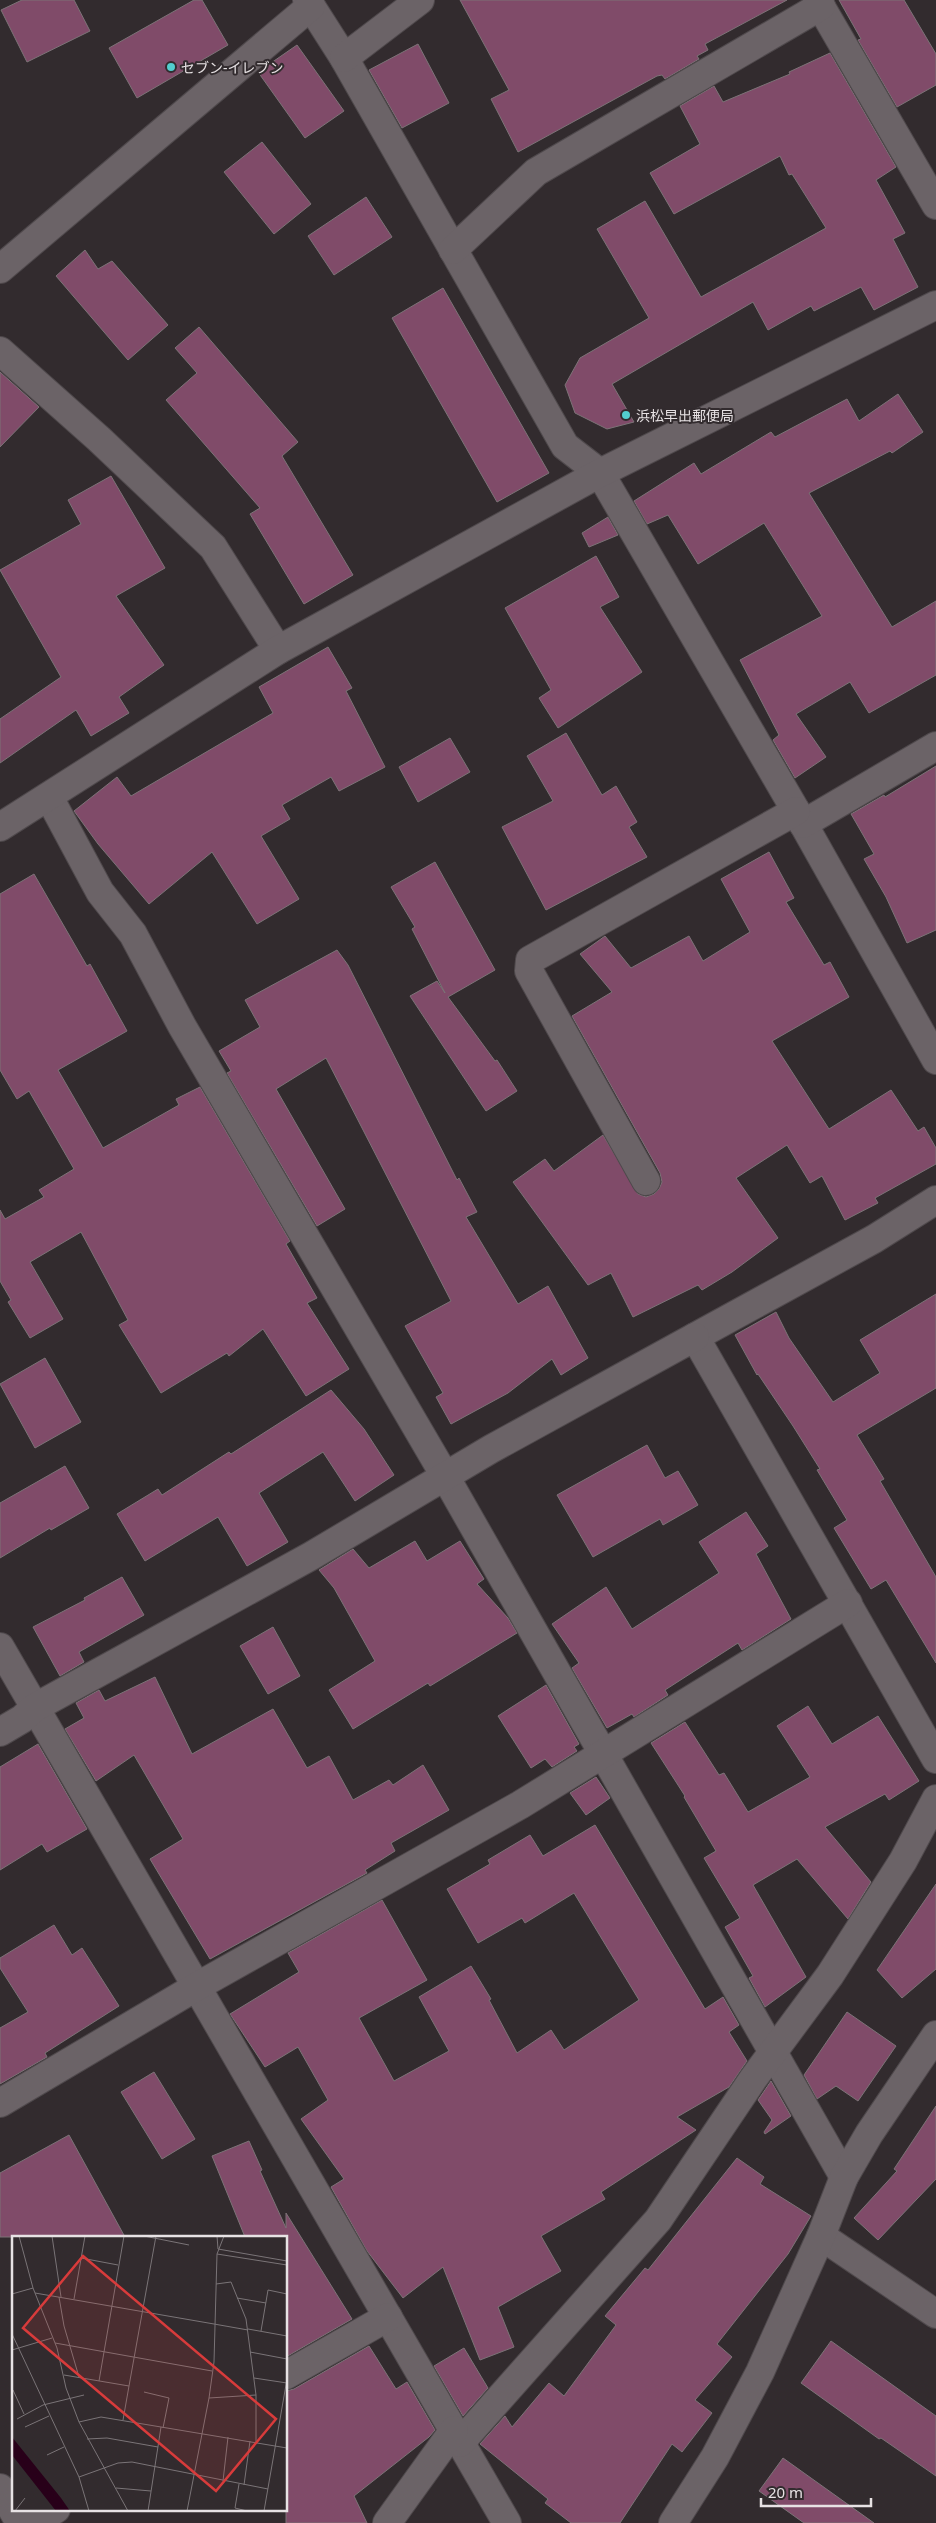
<svg xmlns="http://www.w3.org/2000/svg" width="936" height="2523" viewBox="0 0 936 2523" font-family="'Noto Sans','Noto Sans JP',sans-serif">
	<rect width="100%" height="100%" fill="#322b2e"/>
	<g fill="#804b69" stroke="#7c7377">
		<path d="M22,0H74L90,31L27,62L1,10Z"/>
		<path d="M194,0H202L228,45L137,98L109,48Z"/>
		<path d="M460,0H787L705,44L708,50L697,56L699,59L665,79L662,75L657,76L518,152L491,99L509,90Z"/>
		<path d="M839,0H904L936,54V85L897,107L858,40L861,39Z"/>
		<path d="M418,44L449,103L402,128L369,70Z"/>
		<path d="M297,45L344,111L305,138L258,72Z"/>
		<path d="M830,53L896,167L876,180L905,233L893,239L918,287L874,310L861,287L814,311L811,306L768,330L753,302L612,384L634,422L607,429L575,413L565,385L580,358L649,318L597,229L645,201L701,297L826,228L792,174L789,175L780,156L674,214L650,173L700,144L680,106L714,86L723,102L790,74L789,72Z"/>
		<path d="M262,142L311,204L274,234L224,172Z"/>
		<path d="M366,197L392,237L334,275L308,236Z"/>
		<path d="M85,250L98,269L112,261L168,325L128,360L56,276Z"/>
		<path d="M443,288L549,473L497,502L392,318Z"/>
		<path d="M199,327L298,442L282,456L353,575L304,604L250,514L260,508L166,400L197,373L175,348Z"/>
		<path d="M0,372L39,407L0,447Z"/>
		<path d="M898,394L923,432L892,453L890,451L809,493L892,627L936,601V675L869,713L850,682L796,714L826,757L795,778L773,740L779,735L740,660L822,616L764,523L698,564L668,515L647,524L634,501L694,463L701,474L771,432L775,437L847,399L859,421Z"/>
		<path d="M111,476L165,568L116,596L164,665L119,697L129,713L91,736L76,710L0,763V719L61,677L0,570L81,524L68,500Z"/>
		<path d="M608,517L618,535L589,547L582,533Z"/>
		<path d="M596,556L619,597L600,607L642,672L558,728L539,698L551,690L505,608Z"/>
		<path d="M328,647L352,688L346,691L385,767L339,791L331,777L282,805L290,819L261,836L299,899L257,924L212,852L149,904L98,844L74,811L117,777L131,796L273,713L259,687Z"/>
		<path d="M566,733L602,795L616,786L637,822L629,827L647,857L546,910L502,827L553,801L527,756Z"/>
		<path d="M450,738L470,772L418,802L399,767Z"/>
		<path d="M936,766V930L907,943L886,897L864,859L874,854L851,814L884,795L885,797Z"/>
		<path d="M769,852L794,898L786,902L824,965L830,962L849,997L772,1041L829,1129L891,1090L918,1131L924,1127L936,1148V1164L875,1198L878,1203L845,1220L822,1176L810,1183L787,1145L736,1178L778,1238L732,1272L702,1290L698,1285L633,1317L611,1273L588,1285L513,1182L545,1159L554,1171L603,1135L638,1194L646,1197L654,1194L659,1189L662,1182L660,1173L572,1016L612,992L580,954L605,936L631,968L689,936L703,961L750,932L721,879Z"/>
		<path d="M435,862L495,970L448,997L495,1061L497,1060L517,1091L486,1111L410,996L437,981L445,993L412,929L415,927L391,887Z"/>
		<path d="M34,874L87,966L90,964L127,1031L58,1070L103,1148L179,1105L176,1099L200,1087L290,1241L286,1244L317,1298L307,1303L349,1369L306,1396L263,1329L229,1356L227,1353L161,1393L119,1325L128,1320L81,1232L30,1262L63,1319L30,1338L8,1302L11,1300L0,1281V1210L5,1219L44,1197L39,1190L74,1169L29,1091L17,1099L0,1070V894Z"/>
		<path d="M337,950L348,965L457,1180L459,1178L477,1212L466,1217L518,1304L548,1286L588,1358L561,1375L552,1359L508,1393L451,1424L436,1397L443,1393L405,1326L451,1301L326,1058L276,1089L345,1209L317,1226L227,1073L231,1071L219,1051L260,1027L245,1000Z"/>
		<path d="M936,1294V1388L857,1435L884,1479L880,1481L936,1577V1663L886,1580L871,1589L834,1528L847,1520L817,1470L820,1469L793,1426L758,1374L757,1375L735,1335L776,1312L789,1338L833,1402L880,1373L860,1340Z"/>
		<path d="M45,1358L81,1422L35,1448L0,1384Z"/>
		<path d="M331,1390L364,1429L394,1475L355,1501L323,1452L259,1493L288,1542L247,1566L218,1517L145,1561L117,1514L158,1489L162,1495L229,1452L231,1454Z"/>
		<path d="M647,1445L665,1478L678,1471L698,1505L663,1525L660,1519L593,1557L557,1495Z"/>
		<path d="M65,1466L89,1508L51,1530L50,1528L0,1558V1503Z"/>
		<path d="M746,1512L768,1546L756,1554L791,1619L742,1650L738,1643L665,1690L668,1695L634,1717L632,1714L607,1728L572,1668L579,1663L552,1624L606,1587L632,1629L719,1573L699,1542Z"/>
		<path d="M415,1541L427,1561L460,1541L484,1579L477,1584L508,1618L517,1633L430,1686L428,1683L353,1729L329,1690L375,1661L334,1588L319,1570L353,1549L369,1568Z"/>
		<path d="M122,1577L144,1615L79,1652L84,1662L60,1676L33,1627L85,1600L84,1598Z"/>
		<path d="M273,1627L300,1676L268,1694L240,1646Z"/>
		<path d="M155,1677L192,1754L273,1709L307,1768L329,1756L353,1800L389,1780L393,1785L423,1765L449,1810L391,1843L395,1851L365,1870L367,1873L210,1959L150,1859L183,1839L134,1755L96,1781L65,1729L84,1718L76,1703L99,1690L105,1701Z"/>
		<path d="M546,1685L579,1744L574,1747L577,1751L552,1767L545,1759L531,1768L498,1716Z"/>
		<path d="M808,1706L832,1744L878,1716L919,1781L889,1800L885,1794L825,1827L871,1882L848,1919L797,1859L753,1885L806,1977L765,2007L749,1978L753,1976L725,1927L740,1918L704,1858L716,1851L684,1797L685,1796L651,1743L685,1722L719,1775L724,1773L748,1812L810,1777L777,1726Z"/>
		<path d="M38,1744L87,1829L47,1852L42,1844L0,1870V1767Z"/>
		<path d="M596,1777L610,1798L586,1815L570,1793Z"/>
		<path d="M595,1825L705,2009L723,1997L739,2025L729,2032L747,2061L729,2087L677,2117L696,2130L601,2192L605,2199L541,2236L561,2271L498,2307L514,2347L480,2360L443,2267L403,2298L367,2251L331,2187L344,2179L301,2119L328,2100L298,2047L265,2067L230,2014L299,1972L288,1953L382,1900L427,1980L359,2018L394,2081L449,2051L419,1997L471,1966L491,1999L489,2000L517,2053L551,2030L564,2050L639,2000L574,1893L525,1923L522,1918L478,1943L447,1889L490,1864L488,1860L530,1835L543,1856Z"/>
		<path d="M936,1884V1969L902,1998L877,1970Z"/>
		<path d="M54,1925L72,1955L82,1948L119,2006L45,2053L47,2057L0,2084V2028L28,2012L0,1968V1958Z"/>
		<path d="M847,2012L896,2046L858,2101L836,2086L817,2099L804,2075Z"/>
		<path d="M154,2072L195,2139L162,2159L121,2092Z"/>
		<path d="M771,2081L791,2116L765,2134L764,2132L772,2120L758,2100Z"/>
		<path d="M936,2106V2179L878,2240L854,2218L897,2171L894,2169Z"/>
		<path d="M69,2135L125,2237H0V2173Z"/>
		<path d="M249,2141L262,2170L260,2171L286,2228V2213L352,2319L286,2357V2237H245L212,2156Z"/>
		<path d="M737,2158L764,2177L760,2184L811,2216L788,2254L717,2344L732,2357L695,2400L712,2413L682,2452L672,2444L620,2523H571L545,2503L548,2499L480,2444L505,2416L512,2427L549,2383L564,2396L616,2325L605,2316L645,2268L648,2270Z"/>
		<path d="M831,2341L936,2416V2476L881,2438L879,2439L801,2383Z"/>
		<path d="M369,2346L396,2389L407,2382L435,2430L429,2437L354,2496L367,2523H286V2391L294,2389Z"/>
		<path d="M464,2348L488,2388L463,2416L434,2366Z"/>
		<path d="M783,2458L874,2523H804L759,2491Z"/>
	</g>
	<g fill="none" stroke-linecap="round" stroke-linejoin="round">
		<g stroke="#4f494c" stroke-width="30">
			<g id="minor">
				<path d="M307,0L344,58L565,446L600,473L796,811L936,1060"/>
				<path d="M817,0L936,205"/>
				<path d="M344,58L420,0"/>
				<path d="M453,250L536,172L821,6"/>
				<path d="M0,269L311,6"/>
				<path d="M0,351L99,439L213,547L278,650"/>
				<path d="M49,797L100,892L133,934L182,1026L445,1476L844,2177"/>
				<path d="M803,824L936,746"/>
				<path d="M646,1181L529,971L530,960L796,811"/>
				<path d="M936,1200L874,1239L695,1337L936,1759"/>
				<path d="M0,1647L507,2523"/>
				<path d="M0,1732L22,1719L34,1708L311,1556L491,1449L695,1337"/>
				<path d="M0,2103L196,1987L520,1805L848,1603"/>
				<path d="M821,2236L936,2314"/>
				<path d="M286,2375L388,2317"/>
				<path d="M460,2443L658,2220L753,2079L830,1975L903,1861L936,1799"/>
				<path d="M0,2488L20,2523"/>
				<path d="M33,2523L56,2509"/>
				<path d="M387,2523L454,2430"/>
				<path d="M673,2523L715,2457L760,2372L821,2236L844,2177L869,2134L936,2035"/>
			</g>
		</g>
		<g stroke="#4f494c" stroke-width="30">
			<path id="tertiary" d="M0,827L278,650L600,473L936,305"/>
		</g>
		<use href="#minor" stroke="#6b6367" stroke-width="28"/>
		<use href="#tertiary" stroke="#6b6367" stroke-width="28"/>
	</g>
	<g fill="#52cdce" stroke="#322b2e" stroke-width="2">
		<circle cx="171" cy="67" r="5"/>
		<circle cx="626" cy="415" r="5"/>
	</g>
	<g text-anchor="middle" dominant-baseline="central" stroke-width="4" stroke-linejoin="round" paint-order="stroke">
		<g font-size="14" fill="#e7e2e4" stroke="#322b2e" text-anchor="start">
			<text x="181" y="67">セブン-イレブン</text>
			<text x="636" y="415">浜松早出郵便局</text>
		</g>
	</g>
	<g transform="translate(12 2236)">
		<rect width="275" height="275" fill="#322b2e"/>
		<path d="M0,201L49,262L58,275H44L0,219Z" fill="#280019"/>
		<path fill="none" stroke="#7a7477" stroke-width="1" d="M7,0L21,52M40,0L49,61M132,0L177,9M205,0L206,13L275,25M205,18L275,29M69,22L106,29M204,48L219,46L234,83L244,159V206M23,57L45,112L54,152L67,186L116,275M0,58L21,52L23,57L202,88M47,61L52,90L67,141M225,62L254,67M62,63L73,0M202,88L236,94M236,93L275,100M249,95L256,54L275,58M0,98L67,241L77,275M43,107L200,135M0,114L40,102M238,116L275,123M52,139L117,150L111,184M242,142L275,147M87,145L112,0M117,150L144,0M1,154L12,178M132,156L157,162L151,192M197,162L244,159M31,169L72,159M5,183L31,169M67,186L89,181L275,212M13,191L37,180M75,203L95,202L146,211M35,219L52,211M67,241L106,227L120,226L256,253M211,245L216,201M227,248L223,272L235,275M232,249L238,205M104,252L139,255M3,275L13,262M136,275L149,191M175,275L197,162L202,126L205,18L212,0M252,275L275,143"/>
		<path fill="#d83b3b" fill-opacity="0.15" stroke="#d83b3b" stroke-width="2.5" d="M71,20L264,183L204,255L11,92Z"/>
		<rect width="275" height="275" fill="none" stroke="#e7e2e4" stroke-width="2.5"/>
	</g>
	<path d="M761 2498v8h110v-8" fill="none" stroke="#e7e2e4" stroke-width="2.5"/>
	<text x="768" y="2498" font-size="15" fill="#e7e2e4" stroke="#322b2e" stroke-width="4" paint-order="stroke">20 m</text>
</svg>
